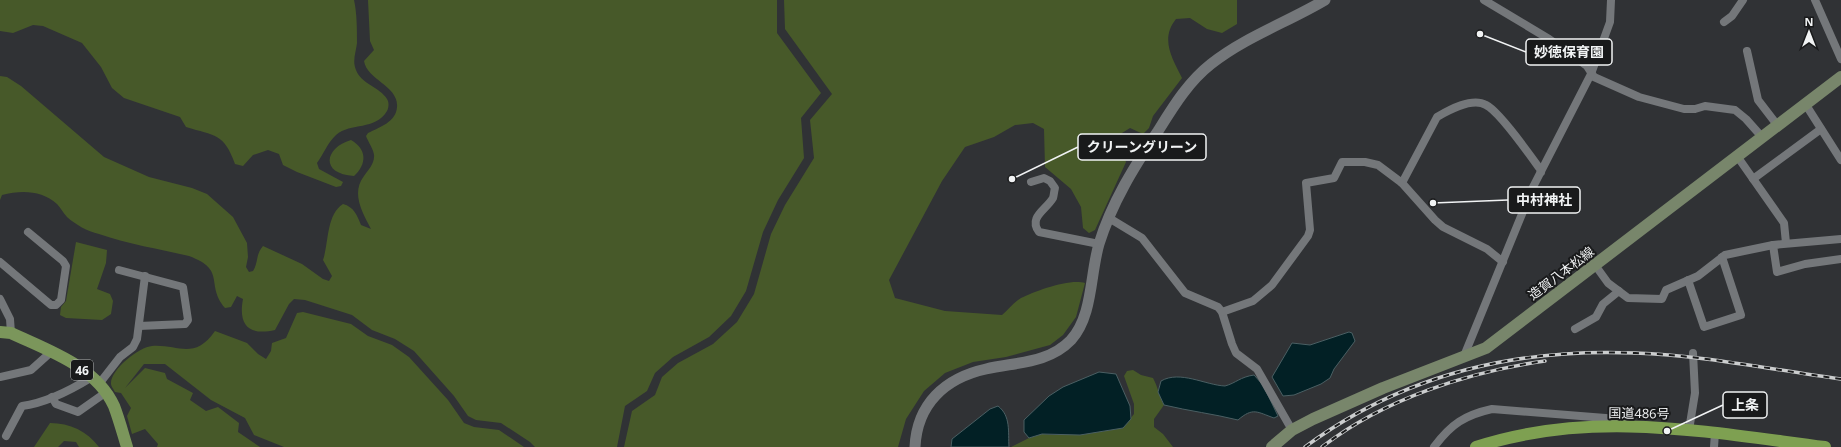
<svg xmlns="http://www.w3.org/2000/svg" width="1841" height="447" viewBox="0 0 1841 447" font-family="'Open Sans','Noto Sans JP',sans-serif">
	<rect width="100%" height="100%" fill="#303235"/>
	<g fill="#475929">
		<path d="M0,0H354C357,13 357,30 357,43C356,52 352,61 356,70C361,84 380,87 387,99C389,102 389,107 387,111C375,131 351,122 336,135C328,142 323,155 317,163L319,169L343,182L341,186L336,187L297,172L283,165L279,154L268,150L253,155L243,166L235,164C224,133 215,136 186,127L180,117L124,98L112,88L101,67L82,43L43,26L33,25L13,33L0,31Z"/>
		<path d="M368,0H777V33L821,93L801,118L804,158L778,200L763,232L746,291L731,316L709,337L673,357L655,373L647,391L625,406L617,447H535L530,442L501,423L476,420L468,416L454,396L414,351L395,339L372,330L352,315L305,300L294,299L289,304L275,330C249,336 238,325 243,299L237,296L231,307L225,308C205,284 227,270 189,256C159,249 128,244 99,234C87,231 76,225 67,217C63,213 61,208 57,204C42,190 21,190 2,195L0,200V76L7,77L21,86L104,157L149,177L192,188L207,194L233,217L247,243L248,257L246,267L249,272L253,271C259,261 255,256 263,246L302,264L323,279L329,281L332,276L323,260C329,243 326,215 343,204C354,207 357,215 361,225L371,229C362,212 351,193 364,176C368,170 374,164 374,157C375,151 368,142 366,136L368,133C380,127 396,122 397,107C399,86 367,80 364,61L374,50L370,41Z"/>
		<path d="M784,0H1237V24L1222,33L1207,29L1190,18L1176,19C1160,39 1172,58 1182,78L1153,116L1149,128L1143,134L1130,128L1122,133L1118,141L1126,162L1095,230L1089,233L1083,228L1081,207L1071,189L1045,167L1044,129L1033,123L1015,125L994,137L965,147L942,181L889,280L895,298L945,311L1002,315C1008,310 1014,302 1021,298C1035,291 1070,278 1085,283L1076,317L1063,335L1050,345L1006,357L973,362L945,373L924,391L906,419L898,447H624L632,411L655,395L662,377L678,363L713,344L737,322L754,294L771,234L785,205L814,158L810,120L832,94L785,29Z"/>
		<path d="M351,140C367,149 367,164 354,176C320,174 324,148 351,140Z"/>
		<path d="M76,242L107,250L106,263L97,289L110,294L113,301L111,314L102,320L66,318L60,315L61,307L66,301Z"/>
		<path d="M303,312L351,324L368,336L392,345L409,357L448,400L464,423L474,427L499,430L524,447H284L254,435L245,418L211,400L165,364H144L125,388L145,368L165,373L167,379L193,393L190,400L206,411L218,407L239,423L238,432L260,447H157L158,444L145,429L132,434L127,416L131,408L121,393L115,392C114,390 111,386 111,384C110,370 139,347 152,346C178,344 194,361 215,331L247,343L258,354L266,359L271,351L272,343L286,338L297,313Z"/>
		<path d="M1133,370L1141,375L1153,378C1158,387 1159,396 1164,405L1154,419V427L1163,434L1173,447H1011L1029,438L1042,434L1059,435L1123,428L1134,414V404L1124,376L1127,371Z"/>
		<path d="M50,423C70,423 87,431 99,447H79L76,442L64,441L58,447H34Z"/>
	</g>
	<g fill="#022025" stroke="#4a5f63">
		<path d="M1349,332L1352,333L1355,341L1334,369L1330,378L1321,384L1294,395L1283,396L1272,377L1292,343L1310,345Z"/>
		<path d="M1099,372L1116,374L1130,406L1131,419L1123,428L1080,435L1042,434L1029,438L1024,432V420L1049,396L1063,387Z"/>
		<path d="M1254,375L1263,385L1278,416L1274,418C1257,412 1253,407 1238,420C1214,414 1189,411 1164,405L1158,392L1161,381C1180,370 1205,385 1225,386C1236,383 1240,377 1254,375Z"/>
		<path d="M998,406C1011,416 1008,432 1009,447H951L952,439L990,409Z"/>
	</g>
	<g fill="none" stroke-linecap="round" stroke-linejoin="round">
		<g stroke="#74777a" stroke-width="8">
			<path d="M1484,0L1549,39L1587,66L1594,77L1639,97L1684,109H1695L1705,106L1735,110L1746,119L1762,137"/>
			<path d="M1815,0L1841,59"/>
			<path d="M1724,22L1732,16L1743,0"/>
			<path d="M1747,51L1758,100L1778,126"/>
			<path d="M1806,105L1841,160"/>
			<path d="M1737,156L1784,223L1786,243"/>
			<path d="M1753,179L1821,129"/>
			<path d="M1031,182L1044,178L1050,181L1055,188C1054,191 1054,195 1053,198C1046,210 1028,217 1039,232L1099,244"/>
			<path d="M1402,183L1437,117C1449,110 1472,97 1486,105C1499,111 1530,155 1540,169L1541,172"/>
			<path d="M1109,218L1142,238L1185,293L1218,307L1222,312L1232,344L1236,353L1257,369L1292,430"/>
			<path d="M1773,245L1777,272L1805,264L1841,259"/>
			<path d="M0,262L51,305H56L61,300L66,266L63,261L28,232"/>
			<path d="M1595,265L1608,283L1628,298L1662,299L1666,290L1698,276L1725,255L1773,245L1841,239"/>
			<path d="M119,270L183,287L188,320L185,324L139,326"/>
			<path d="M1688,280L1704,327L1741,315L1722,257"/>
			<path d="M0,299L10,319L11,333"/>
			<path d="M1222,312L1253,301L1259,296L1272,285L1308,236L1310,230L1306,183L1334,178L1342,162H1365L1378,165L1402,183L1435,220L1443,227L1487,249L1503,262"/>
			<path d="M1575,329L1596,317L1603,304L1619,291"/>
			<path d="M1464,356L1533,187L1591,74L1610,22L1611,0"/>
			<path d="M0,377L31,370L51,352"/>
			<path d="M99,384L120,357L133,347L137,339L145,276"/>
			<path d="M52,397L56,404L78,412L105,393"/>
			<path d="M1689,430L1695,393L1693,353"/>
			<path d="M6,436L22,406C46,403 71,390 92,377"/>
			<path d="M1434,447C1451,424 1465,415 1492,409L1618,419L1629,425"/>
			<path d="M1714,447L1715,433"/>
		</g>
		<path stroke="#74777a" stroke-width="11" d="M915,447C917,404 945,378 986,369C1015,362 1048,364 1071,340C1093,316 1090,274 1099,244C1112,202 1134,167 1158,131C1173,107 1188,82 1211,64C1245,37 1288,22 1325,0"/>
		<path stroke="#78866b" stroke-width="12" d="M1272,447L1292,430L1313,419L1383,388L1486,348L1841,77"/>
		<path stroke="#7b965b" stroke-width="12" d="M0,332L11,333C47,350 96,366 114,406C119,419 123,434 127,447"/>
		<path stroke="#7ea051" stroke-width="12" d="M1476,447C1592,409 1707,432 1825,447"/>
		<g stroke="#cbcdce" stroke-width="3.5">
			<g id="rail">
				<path d="M1305,447C1402,375 1515,348 1635,353C1703,355 1773,370 1841,379"/>
				<path d="M1322,447C1384,399 1468,372 1545,361"/>
			</g>
		</g>
		<use href="#rail" stroke="#191a1b" stroke-width="2" stroke-dasharray="6" stroke-linecap="butt"/>
	</g>
	<g text-anchor="middle" dominant-baseline="central" stroke-width="4" stroke-linejoin="round" paint-order="stroke">
		<rect fill="#191a1b" stroke="#b0b2b3" stroke-width="1" x="71" y="360" width="22" height="20" rx="3"/>
		<g font-size="12" font-weight="bold" fill="#f1f3f4">
			<text x="82" y="370">46</text>
		</g>
		<g font-size="13" fill="#f1f3f4" stroke="#191a1b">
			<text transform="translate(1561 273) rotate(-37)">造賀八本松線</text>
			<text transform="translate(1639 413) rotate(1)">国道486号</text>
		</g>
	</g>
	<path fill="none" stroke="#f1f3f4" stroke-width="1.5" d="M1480 34L1526 52M1012 179L1078 147M1433 203L1508 200M1667 431L1723 405"/>
	<g fill="#f1f3f4" stroke="#191a1b" stroke-width="1.5">
		<circle cx="1480" cy="34" r="4"/>
		<circle cx="1012" cy="179" r="4"/>
		<circle cx="1433" cy="203" r="4"/>
		<circle cx="1667" cy="431" r="4"/>
	</g>
	<g fill="#191a1b" stroke="#f1f3f4" stroke-width="1.5">
		<rect x="1526" y="39" width="86" height="26" rx="4"/>
		<rect x="1078" y="134" width="128" height="26" rx="4"/>
		<rect x="1508" y="187" width="72" height="26" rx="4"/>
		<rect x="1723" y="392" width="44" height="26" rx="4"/>
	</g>
	<g font-size="14" text-anchor="middle" font-weight="bold" fill="#f1f3f4">
		<text x="1569" y="57">妙徳保育園</text>
		<text x="1142" y="152">クリーングリーン</text>
		<text x="1544" y="205">中村神社</text>
		<text x="1745" y="410">上条</text>
	</g>
	<g transform="translate(1809 32)" stroke="#191a1b" stroke-width="3" paint-order="stroke">
	<path d="M0-3L7 15L0 10L-7 15Z" fill="#f1f3f4"/>
	<text y="-6" font-size="11" font-weight="bold" text-anchor="middle" fill="#f1f3f4">N</text>
	</g>
</svg>
